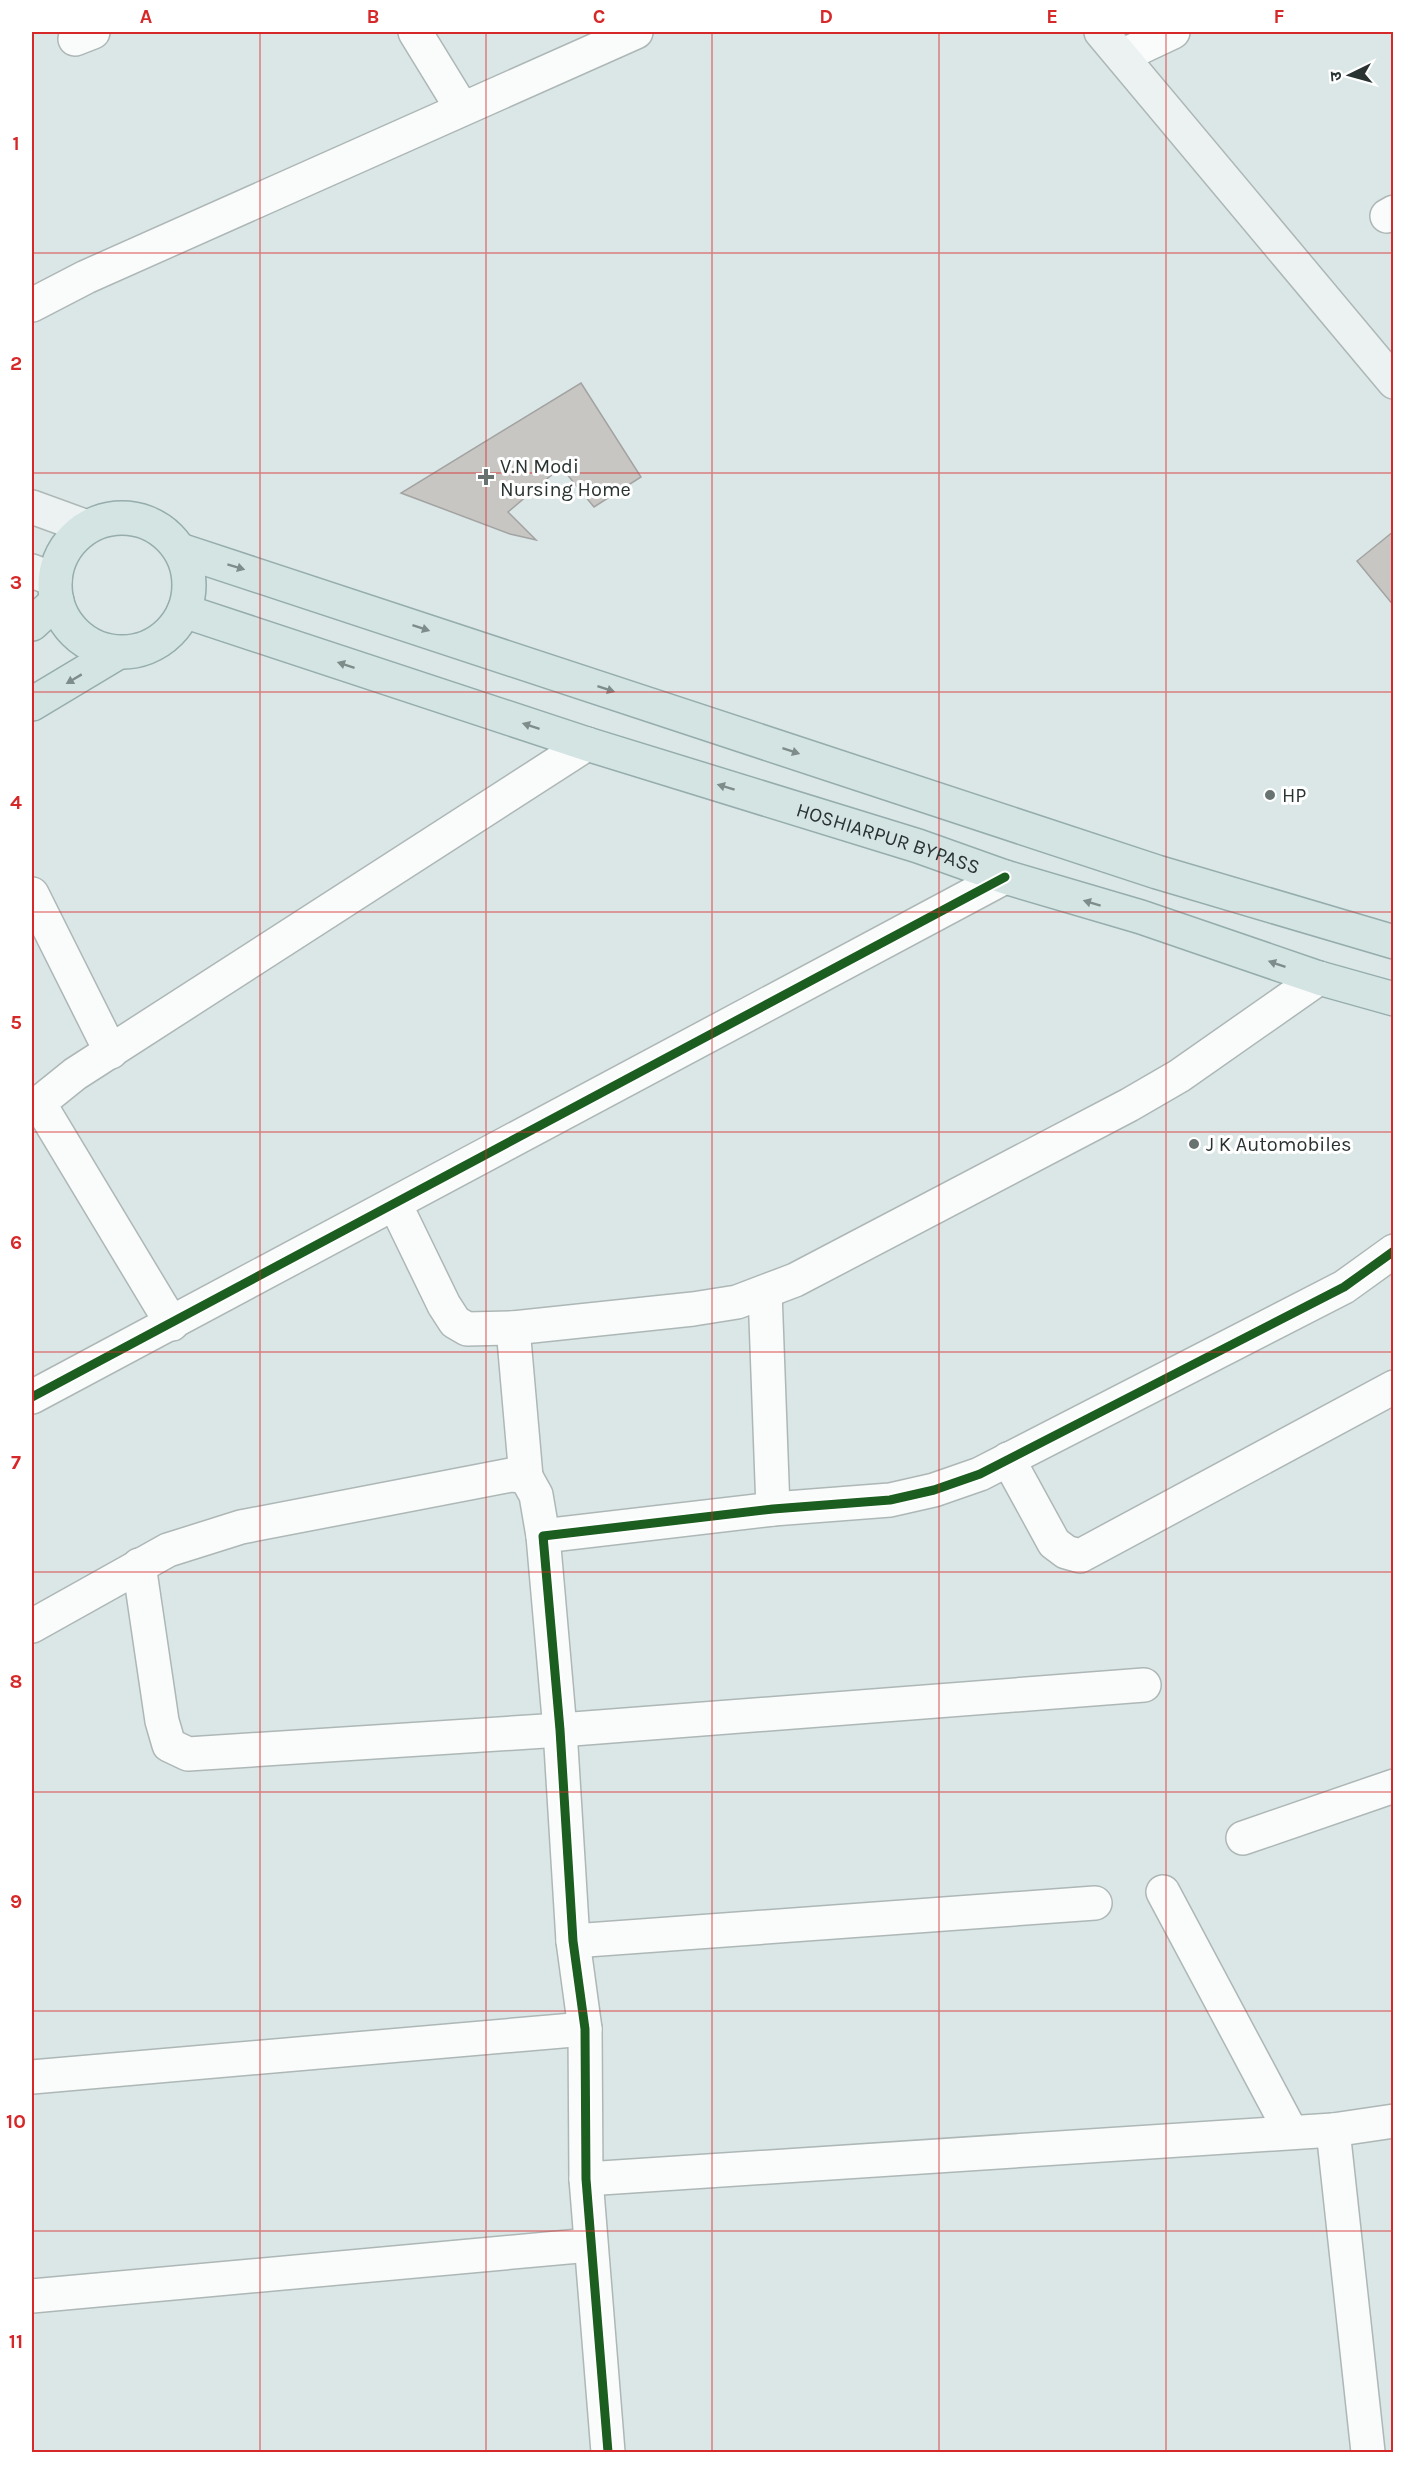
<svg xmlns="http://www.w3.org/2000/svg" width="1425" height="2484" viewBox="0 0 1425 2484" font-family="Karla,'Noto Sans Devanagari',sans-serif">
	<rect width="100%" height="100%" fill="#dbe7e6"/>
	<g fill="#c7c6c3" stroke="#a2a3a2" stroke-width="1.5">
		<path d="M581,383L641,477L594,507L561,467L508,512L536,540L510,534L401,493Z"/>
		<path d="M1394,531V606L1357,561Z"/>
	</g>
	<g fill="none" stroke-linecap="round" stroke-linejoin="round">
		<g stroke="#adb7b6" stroke-width="36">
			<g id="minor">
				<path d="M415,32L461,107"/>
				<path d="M75,39L93,32"/>
				<path d="M1122,56L1173,32"/>
				<path d="M1387,216L1394,212"/>
				<path d="M32,305L86,277L636,32"/>
				<path d="M32,894L111,1052"/>
				<path d="M395,1204L444,1305L455,1322L467,1329L513,1328L693,1309L737,1302L795,1280L1129,1105L1179,1076L1319,978"/>
				<path d="M765,1292L773,1509"/>
				<path d="M172,1324L39,1103L75,1074L587,744"/>
				<path d="M513,1328L526,1477"/>
				<path d="M32,1397L1005,877"/>
				<path d="M1008,1459L1054,1543L1066,1552L1080,1556L1394,1387"/>
				<path d="M139,1565L162,1721L169,1745L188,1754L560,1730L1144,1685"/>
				<path d="M32,1626L168,1550L241,1527L511,1475L526,1477L536,1495L543,1536"/>
				<path d="M1243,1838L1394,1786"/>
				<path d="M1163,1892L1291,2132"/>
				<path d="M573,1941L1095,1903"/>
				<path d="M32,2077L585,2029"/>
				<path d="M586,2179L1333,2130"/>
				<path d="M32,2296L590,2245"/>
				<path d="M608,2452L586,2179L585,2029L573,1941L560,1730L543,1536L773,1509L890,1500L934,1490L980,1474L1344,1287L1394,1251"/>
				<path d="M1368,2452L1333,2130L1394,2121"/>
			</g>
		</g>
		<g stroke="#adb7b6" stroke-width="36">
			<g id="secondary">
				<path d="M1101,32L1394,382"/>
				<path d="M32,507L87,527"/>
				<path d="M32,571L55,580"/>
			</g>
		</g>
		<g stroke="#95adac" stroke-width="36">
			<g id="trunk">
				<circle cx="122" cy="585" r="67"/>
				<path d="M180,550L1157,872L1394,942"/>
				<path id="s1" d="M184,611L587,744L918,846L1005,877L1141,917L1319,978L1394,999"/>
				<path d="M32,624L57,601"/>
				<path d="M32,704L117,653"/>
			</g>
		</g>
		<use href="#minor" stroke="#fafbfb" stroke-width="33"/>
		<use href="#secondary" stroke="#ecf2f2" stroke-width="33"/>
		<use href="#trunk" stroke="#d4e4e3" stroke-width="33"/>
		<g stroke="#fff" stroke-width="13">
			<g id="cycleway">
				<path d="M32,1397L1005,877"/>
				<path d="M608,2452L586,2179L585,2029L573,1941L560,1730L543,1536L773,1509L890,1500L934,1490L980,1474L1344,1287L1394,1251"/>
			</g>
		</g>
		<use href="#cycleway" stroke="#1b5e20" stroke-width="9"/>
	</g>
	<defs><path id="oneway-solid" d="M-6-.8H1V-3.2L6.5 0L1 3.2V.8H-6Z" transform="scale(1.5)"/></defs>
	<g fill="#7e8c8a">
		<use href="#oneway-solid" transform="translate(236 567) rotate(17)"/>
		<use href="#oneway-solid" transform="translate(421 628) rotate(18)"/>
		<use href="#oneway-solid" transform="translate(346 665) rotate(-162)"/>
		<use href="#oneway-solid" transform="translate(74 679) rotate(149)"/>
		<use href="#oneway-solid" transform="translate(606 689) rotate(18)"/>
		<use href="#oneway-solid" transform="translate(531 726) rotate(-162)"/>
		<use href="#oneway-solid" transform="translate(791 751) rotate(18)"/>
		<use href="#oneway-solid" transform="translate(726 787) rotate(-163)"/>
		<use href="#oneway-solid" transform="translate(1092 903) rotate(-163)"/>
		<use href="#oneway-solid" transform="translate(1277 964) rotate(-161)"/>
	</g>
	<path fill="none" stroke="#d62828" stroke-width="1.5" stroke-opacity="0.55" d="M260,32V2452M486,32V2452M712,32V2452M939,32V2452M1166,32V2452M32,253H1394M32,473H1394M32,692H1394M32,912H1394M32,1132H1394M32,1352H1394M32,1572H1394M32,1792H1394M32,2011H1394M32,2231H1394"/>
	<g fill="#677271" stroke="#fff" stroke-width="2">
		<path d="M483 468h6v6h6v6h-6v6h-6v-6h-6v-6h6z"/>
		<circle cx="1270" cy="795" r="6"/>
		<circle cx="1194" cy="1144" r="6"/>
	</g>
	<g text-anchor="middle" dominant-baseline="central" stroke-width="6" stroke-linejoin="round" paint-order="stroke">
		<g font-size="20" fill="#293332" stroke="#fff" text-anchor="start">
			<text x="500" y="466">V.N Modi<tspan x="500" dy="23">Nursing Home</tspan></text>
			<text x="1282" y="795">HP</text>
			<text x="1206" y="1144">J K Automobiles</text>
		</g>
		<g font-size="20" fill="#293332" stroke="#fff">
			<text stroke="none"><textPath href="#s1" startOffset="740">HOSHIARPUR BYPASS</textPath></text>
		</g>
	</g>
	<rect width="1425" height="2484" fill="none" stroke="#ffffff" stroke-width="66"/>
	<g transform="translate(1350 75) rotate(265)" stroke="#ffffff" stroke-width="4.5" paint-order="stroke">
	<path d="M0-4.5L10 22L0 15L-10 22Z" fill="#293332"/>
	<text y="-9" font-size="16" font-weight="bold" text-anchor="middle" fill="#293332">उ</text>
	</g>
	<rect x="33" y="33" width="1359" height="2418" fill="none" stroke="#d62828" stroke-width="2"/>
	<g font-size="20" text-anchor="middle" font-weight="bold" fill="#d62828">
		<text x="146" y="23">A</text>
		<text x="373" y="23">B</text>
		<text x="599" y="23">C</text>
		<text x="826" y="23">D</text>
		<text x="1052" y="23">E</text>
		<text x="1279" y="23">F</text>
		<text x="16" y="150">1</text>
		<text x="16" y="370">2</text>
		<text x="16" y="589">3</text>
		<text x="16" y="809">4</text>
		<text x="16" y="1029">5</text>
		<text x="16" y="1249">6</text>
		<text x="16" y="1469">7</text>
		<text x="16" y="1688">8</text>
		<text x="16" y="1908">9</text>
		<text x="16" y="2128">10</text>
		<text x="16" y="2348">11</text>
	</g>
</svg>
